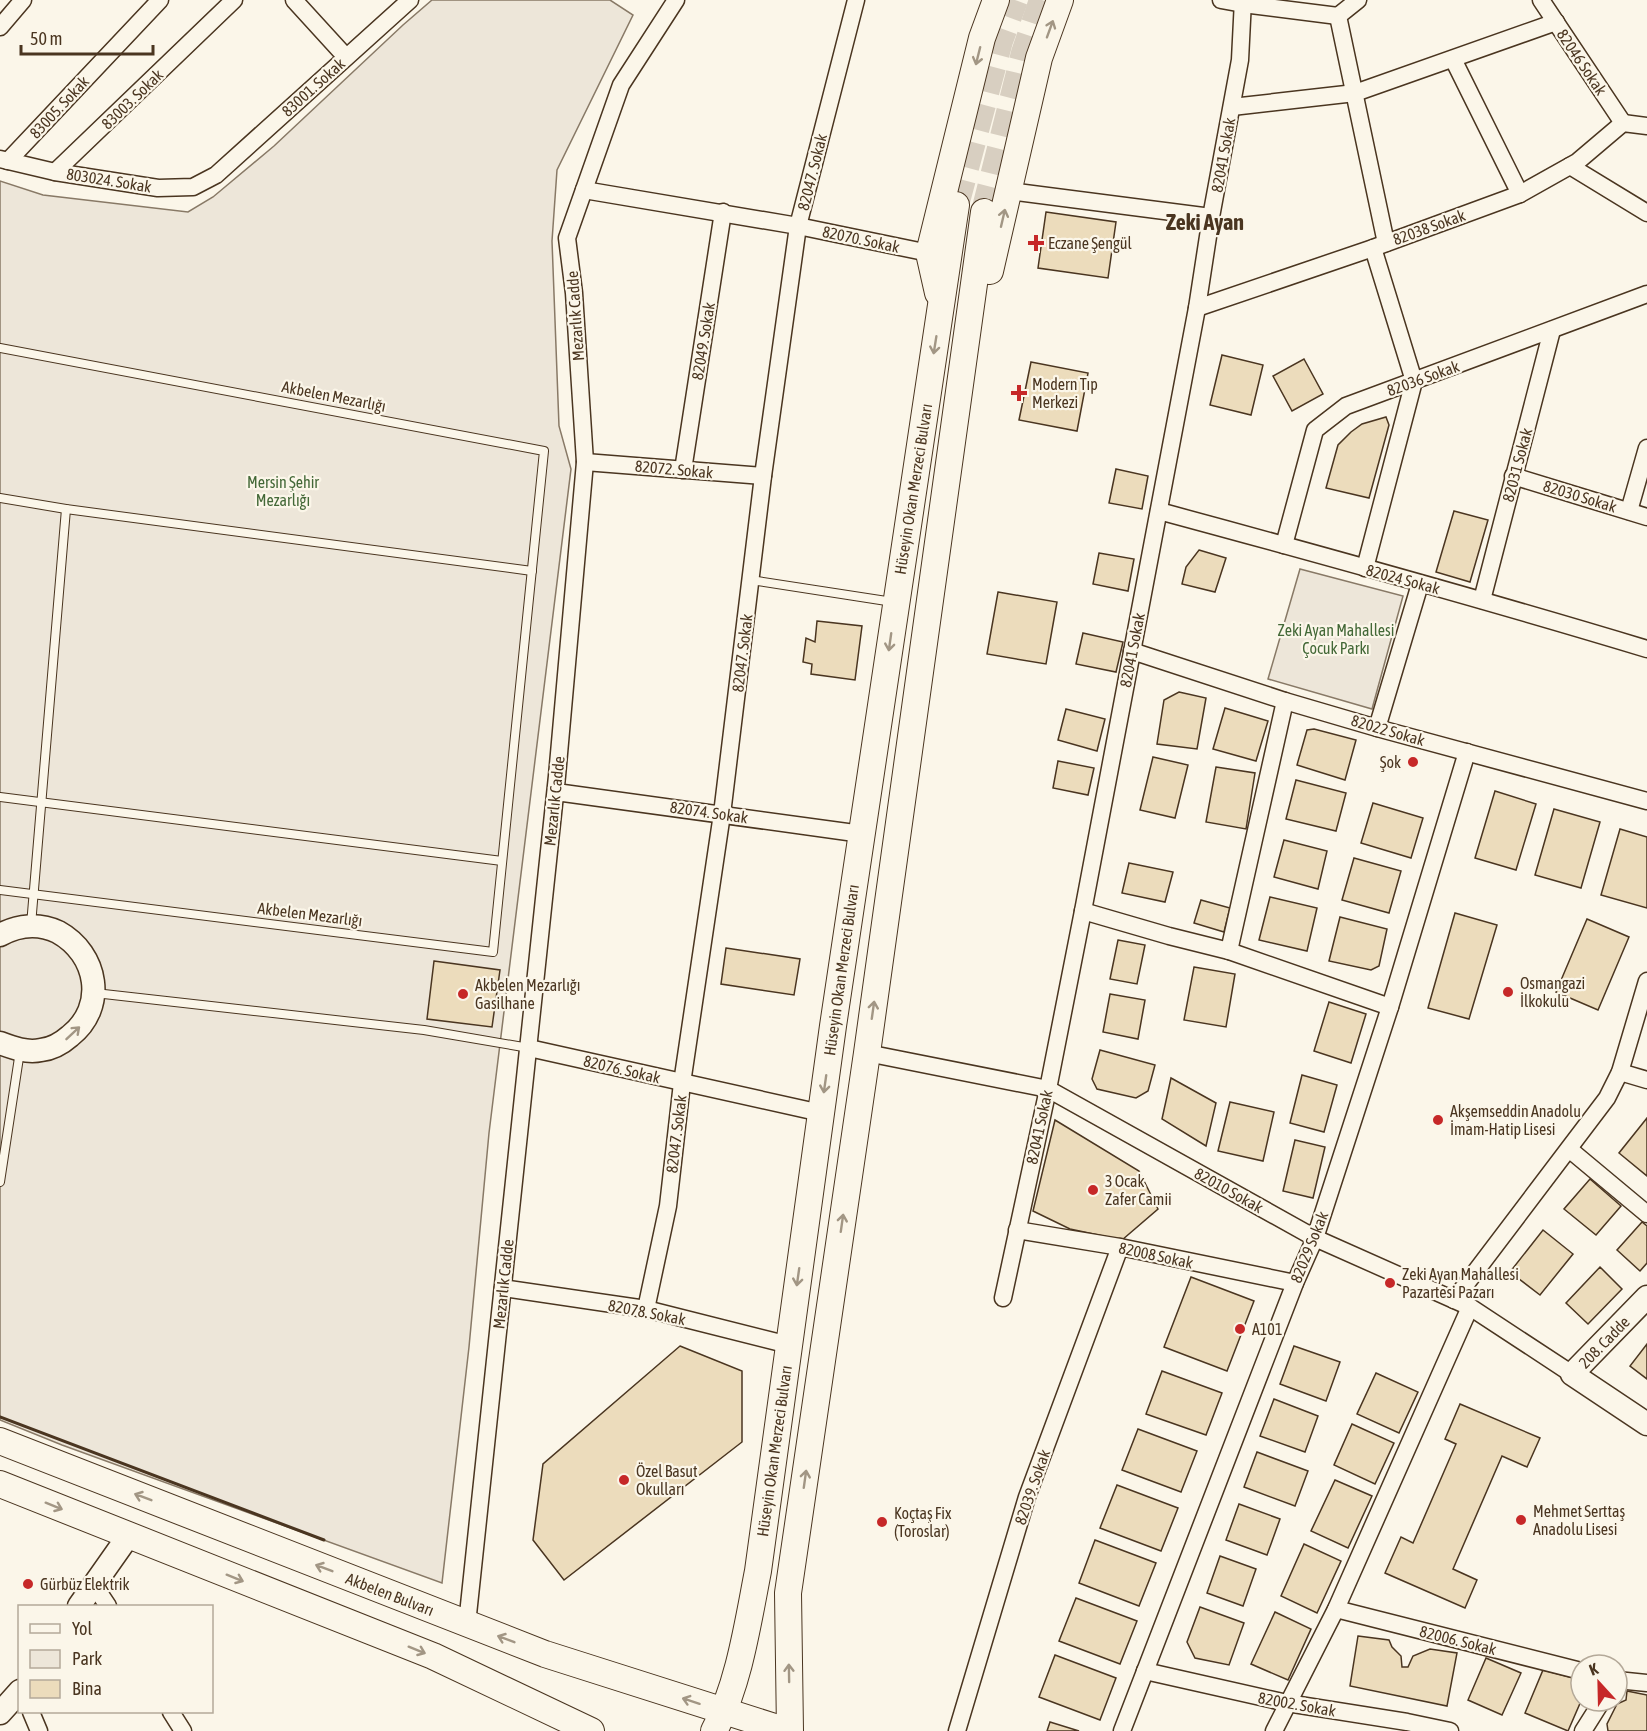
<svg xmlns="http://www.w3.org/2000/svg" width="1647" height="1731" viewBox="0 0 1647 1731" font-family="'Asap Condensed',sans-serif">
	<rect width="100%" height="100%" fill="#fbf6e9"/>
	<g fill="#ede6d9" stroke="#887966" stroke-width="1.5">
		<path d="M432,0H610L633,15L557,170L552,241L559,426L571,469L489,1133L469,1347L442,1583L62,1445L0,1420V181L43,195L188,212L213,197L274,146L403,25Z"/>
		<path d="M1300,569L1403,596L1372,709L1268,679Z"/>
	</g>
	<g fill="#ecdcbc" stroke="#4a3520" stroke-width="1.5">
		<path d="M1046,212L1116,222L1108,278L1038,268Z"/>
		<path d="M1222,355L1263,365L1251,415L1210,405Z"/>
		<path d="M1304,359L1323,394L1292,411L1273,376Z"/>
		<path d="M1031,362L1088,373L1077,431L1019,420Z"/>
		<path d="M1386,417L1389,425L1369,498L1326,488L1338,445L1351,432L1362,424Z"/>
		<path d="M1116,469L1148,476L1142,509L1109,503Z"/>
		<path d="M1454,511L1488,520L1470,582L1436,572Z"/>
		<path d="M1199,550L1226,558L1215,592L1182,584L1186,567Z"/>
		<path d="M1099,553L1134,559L1128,591L1093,584Z"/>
		<path d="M998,592L1057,602L1046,664L987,654Z"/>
		<path d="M817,621L862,626L855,680L811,674L812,664L803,662L806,638L815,642Z"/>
		<path d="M1083,633L1123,642L1116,672L1076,664Z"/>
		<path d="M1179,692L1206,698L1197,749L1157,744L1164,700Z"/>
		<path d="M1225,708L1268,721L1256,761L1213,749Z"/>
		<path d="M1066,709L1105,719L1097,751L1058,740Z"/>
		<path d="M1314,729L1356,740L1345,780L1297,765L1307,730Z"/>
		<path d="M1153,757L1188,765L1175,818L1140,810Z"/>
		<path d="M1058,761L1094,768L1088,795L1053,788Z"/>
		<path d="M1216,767L1255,773L1246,829L1206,822Z"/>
		<path d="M1296,780L1346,793L1336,831L1286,819Z"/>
		<path d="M1495,791L1536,804L1516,870L1475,858Z"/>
		<path d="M1373,803L1423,818L1411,858L1361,843Z"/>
		<path d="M1554,809L1600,822L1581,888L1535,875Z"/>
		<path d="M1620,829L1647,837V908L1601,895Z"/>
		<path d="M1284,840L1327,851L1318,889L1274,877Z"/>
		<path d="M1354,858L1401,871L1389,913L1342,900Z"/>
		<path d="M1129,863L1173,872L1165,902L1122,893Z"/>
		<path d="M1270,897L1317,908L1307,951L1259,940Z"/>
		<path d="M1201,900L1230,908L1224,932L1194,923Z"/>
		<path d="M1455,913L1497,925L1469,1019L1428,1008Z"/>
		<path d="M1340,917L1387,929L1379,966L1371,970L1329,961Z"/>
		<path d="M1587,919L1629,937L1598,1010L1556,992Z"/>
		<path d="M1118,940L1145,945L1137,984L1110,979Z"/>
		<path d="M726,948L800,959L794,995L721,984Z"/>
		<path d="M434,961L500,970L492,1027L427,1019Z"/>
		<path d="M1194,967L1235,974L1226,1027L1184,1020Z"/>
		<path d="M1110,994L1145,1000L1138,1039L1103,1032Z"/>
		<path d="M1329,1002L1366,1014L1351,1063L1314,1051Z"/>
		<path d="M1100,1050L1155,1065L1148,1091L1136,1098L1097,1089L1092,1079Z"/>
		<path d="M1302,1075L1337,1085L1324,1132L1290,1123Z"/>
		<path d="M1171,1078L1216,1103L1206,1146L1162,1119Z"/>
		<path d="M1230,1102L1274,1112L1263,1161L1218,1151Z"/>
		<path d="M1647,1118V1176L1619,1153Z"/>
		<path d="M1055,1120L1139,1171L1158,1209L1122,1240L1070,1229L1033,1211Z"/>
		<path d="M1295,1140L1325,1147L1313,1198L1283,1191Z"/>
		<path d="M1590,1179L1621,1206L1596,1235L1564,1209Z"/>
		<path d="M1642,1222L1647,1226V1263L1640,1271L1617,1250Z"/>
		<path d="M1543,1230L1573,1254L1540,1295L1510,1272Z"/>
		<path d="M1600,1267L1622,1289L1588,1324L1566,1303Z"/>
		<path d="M1191,1277L1254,1301L1227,1371L1164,1347Z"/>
		<path d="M1647,1344V1379L1630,1366Z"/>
		<path d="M680,1346L742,1371V1442L564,1580L533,1540L543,1464Z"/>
		<path d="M1294,1346L1340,1362L1326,1401L1280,1384Z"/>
		<path d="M1162,1371L1222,1393L1206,1435L1146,1414Z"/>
		<path d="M1376,1373L1418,1392L1399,1433L1357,1414Z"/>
		<path d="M1274,1399L1318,1416L1305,1452L1260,1436Z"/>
		<path d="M1460,1404L1540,1438L1527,1467L1502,1456L1453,1569L1477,1580L1465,1608L1385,1573L1401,1537L1413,1543L1456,1444L1445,1439Z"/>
		<path d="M1352,1424L1394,1443L1375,1484L1334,1465Z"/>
		<path d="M1138,1429L1197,1451L1181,1492L1122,1470Z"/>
		<path d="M1257,1452L1308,1471L1295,1506L1244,1487Z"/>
		<path d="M1335,1480L1372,1496L1348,1548L1311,1531Z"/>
		<path d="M1117,1485L1178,1508L1161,1551L1100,1528Z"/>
		<path d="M1239,1504L1280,1519L1267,1555L1226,1540Z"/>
		<path d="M1095,1540L1156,1563L1139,1606L1079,1583Z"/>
		<path d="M1304,1544L1341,1561L1317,1613L1281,1596Z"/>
		<path d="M1220,1556L1256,1569L1243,1606L1207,1593Z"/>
		<path d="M1076,1598L1137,1621L1120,1664L1059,1641Z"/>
		<path d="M1200,1607L1244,1623L1229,1665L1195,1658L1187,1642Z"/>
		<path d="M1275,1612L1311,1629L1288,1680L1251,1664Z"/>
		<path d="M1358,1636L1389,1640L1392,1647L1401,1656L1402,1667H1408L1413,1656L1430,1649L1457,1653L1447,1706L1350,1686Z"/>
		<path d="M1055,1655L1116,1678L1100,1720L1039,1697Z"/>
		<path d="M1486,1658L1521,1673L1502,1715L1468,1700Z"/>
		<path d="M1543,1670L1581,1680V1701L1568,1731L1525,1713Z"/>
		<path d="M1627,1691L1647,1695V1731H1608L1607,1724L1617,1704L1626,1700Z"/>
		<path d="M1050,1722L1079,1731H1047Z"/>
	</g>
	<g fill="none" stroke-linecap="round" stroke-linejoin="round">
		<g stroke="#d8cfc1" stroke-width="26" stroke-dasharray="26 13" stroke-linecap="butt">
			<path d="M956,205L1000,41L1015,0"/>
			<path d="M984,212L1024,53L1042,0"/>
		</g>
		<g stroke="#4a3520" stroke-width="10">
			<g id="lane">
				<path d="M0,348L544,451L493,952L0,890"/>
				<path d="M0,498L66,509L532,571"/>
				<path d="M751,580L893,602"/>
				<path d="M0,797L502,861"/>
				<path d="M31,925L66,509"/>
				<path d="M95,993L424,1030L529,1048"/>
				<path d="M0,1182L20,1051"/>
			</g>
		</g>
		<g stroke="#4a3520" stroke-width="19">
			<g id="street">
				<path d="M294,0L346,57"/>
				<path d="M1221,0L1243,4L1338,16"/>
				<path d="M1358,0L1338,16L1386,243"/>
				<path d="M1541,0L1623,123"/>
				<path d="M0,27L23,0"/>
				<path d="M1453,59L1520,194"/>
				<path d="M1232,107L1355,93L1556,22"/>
				<path d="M0,159L55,172L158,188L193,187L216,175L410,0"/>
				<path d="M8,161L160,0"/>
				<path d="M1570,166L1647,213"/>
				<path d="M55,172L234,0"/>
				<path d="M584,190L798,226L929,253"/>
				<path d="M1009,191L1211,217"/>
				<path d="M1197,308L1373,248L1520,194L1577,162L1623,123L1647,126"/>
				<path d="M585,462L763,476"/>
				<path d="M683,470L723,212"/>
				<path d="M1513,476L1647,517"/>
				<path d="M1159,511C1322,555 1485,600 1647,649"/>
				<path d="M1629,511L1647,448"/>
				<path d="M1284,545L1315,430L1346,406L1647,294"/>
				<path d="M1365,568L1414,381L1373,248"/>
				<path d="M1482,600L1552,330"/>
				<path d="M1132,651L1285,701L1377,728L1647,801"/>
				<path d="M1377,728L1420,584"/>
				<path d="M556,792L862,834"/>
				<path d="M1083,911L1169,936L1229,951L1390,1007"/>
				<path d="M1229,951L1285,701"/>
				<path d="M529,1048L821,1113"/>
				<path d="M867,1053L1048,1089L1315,1238L1470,1307L1572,1374"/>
				<path d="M1620,1072L1647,1080"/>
				<path d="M1569,1149L1647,1214"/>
				<path d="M1017,1230L1120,1247L1295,1283"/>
				<path d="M503,1288L646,1309L789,1345"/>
				<path d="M1003,1298L1048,1089L1083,911L1197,308L1211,217L1240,60L1243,0"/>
				<path d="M1454,1300L1607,1098L1620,1072L1647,981"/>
				<path d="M646,1309L668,1206L682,1083L722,814L763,476L798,226L856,0"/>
				<path d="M94,1585L108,1606"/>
				<path d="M1336,1609L1581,1671"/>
				<path d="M467,1624L557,776L585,462L574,293L567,238L621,85L676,0"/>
				<path d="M1145,1671L1287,1703L1407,1722L1450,1731"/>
				<path d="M1617,1680L1647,1683"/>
				<path d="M31,1712L39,1731"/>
				<path d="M171,1712L183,1731"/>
				<path d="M957,1731L1027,1497L1120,1247"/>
				<path d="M1122,1731L1295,1283L1315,1238L1390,1007L1467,752"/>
				<path d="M1274,1731L1336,1609L1470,1307"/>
				<path d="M1583,1731L1602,1701"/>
			</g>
		</g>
		<g stroke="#4a3520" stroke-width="25">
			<g id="secondary">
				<path d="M0,935C18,925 39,923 58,932C98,954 107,1007 70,1036C62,1043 51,1049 41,1050C27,1053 13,1048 0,1043"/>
				<path d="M1647,1297L1572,1374L1647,1424"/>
				<path d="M79,1606L129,1535"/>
				<path d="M0,1713L20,1691"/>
			</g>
		</g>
		<g stroke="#4a3520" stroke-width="28">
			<g id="primary">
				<path d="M990,271L1039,58L1060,0"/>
				<path d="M938,293L929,253L982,38L996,0"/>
				<path d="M0,1441L545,1654L787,1731"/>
				<path d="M0,1484L433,1656L591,1731"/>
				<path d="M714,1731C739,1685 748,1622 758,1571L833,1026L956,205"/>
				<path d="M790,1731L788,1593L867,1053L984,212"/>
			</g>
		</g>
		<use href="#lane" stroke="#fbf6e9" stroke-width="8"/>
		<use href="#street" stroke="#fbf6e9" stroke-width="16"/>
		<use href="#secondary" stroke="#fbf6e9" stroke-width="22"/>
		<use href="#primary" stroke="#fbf6e9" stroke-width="26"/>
		<path stroke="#4a3520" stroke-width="3" d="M0,1417L324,1540"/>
	</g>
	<defs><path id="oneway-shaft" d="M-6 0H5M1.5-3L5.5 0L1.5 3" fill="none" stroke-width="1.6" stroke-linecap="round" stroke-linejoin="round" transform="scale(1.5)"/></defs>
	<g stroke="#a29684">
		<use href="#oneway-shaft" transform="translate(1050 29) rotate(-70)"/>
		<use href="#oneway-shaft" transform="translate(978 56) rotate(104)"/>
		<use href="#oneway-shaft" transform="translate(1003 218) rotate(-77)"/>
		<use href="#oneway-shaft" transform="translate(935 345) rotate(99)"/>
		<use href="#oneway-shaft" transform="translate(890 642) rotate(98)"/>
		<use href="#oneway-shaft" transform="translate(873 1010) rotate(-82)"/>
		<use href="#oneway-shaft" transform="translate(73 1033) rotate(-43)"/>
		<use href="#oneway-shaft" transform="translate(825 1084) rotate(98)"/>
		<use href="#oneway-shaft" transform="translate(842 1223) rotate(-82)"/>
		<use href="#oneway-shaft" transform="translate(798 1277) rotate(98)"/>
		<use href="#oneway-shaft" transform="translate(805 1479) rotate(-82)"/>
		<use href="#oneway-shaft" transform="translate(143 1497) rotate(-159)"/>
		<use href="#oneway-shaft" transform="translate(54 1506) rotate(22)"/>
		<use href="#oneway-shaft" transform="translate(324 1568) rotate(-159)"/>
		<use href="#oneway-shaft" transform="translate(235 1578) rotate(22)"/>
		<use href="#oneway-shaft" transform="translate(506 1639) rotate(-159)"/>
		<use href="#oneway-shaft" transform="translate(417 1650) rotate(22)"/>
		<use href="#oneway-shaft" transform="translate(789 1673) rotate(-91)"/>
		<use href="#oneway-shaft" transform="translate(691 1701) rotate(-162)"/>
	</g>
	<g fill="#c62828" stroke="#fbf6e9" stroke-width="2">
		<path d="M1033 234h6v6h6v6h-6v6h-6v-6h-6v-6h6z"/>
		<path d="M1016 384h6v6h6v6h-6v6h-6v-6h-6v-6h6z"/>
		<circle cx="1413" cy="762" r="6"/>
		<circle cx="1508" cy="992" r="6"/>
		<circle cx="463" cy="994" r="6"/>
		<circle cx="1438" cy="1120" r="6"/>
		<circle cx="1093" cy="1190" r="6"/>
		<circle cx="1390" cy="1283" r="6"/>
		<circle cx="1240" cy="1329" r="6"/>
		<circle cx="624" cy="1480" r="6"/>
		<circle cx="1521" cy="1520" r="6"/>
		<circle cx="882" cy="1522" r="6"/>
		<circle cx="28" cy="1584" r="6"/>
	</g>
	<g text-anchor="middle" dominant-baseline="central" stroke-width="4.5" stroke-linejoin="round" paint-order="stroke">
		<g font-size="16" fill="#4a3520" stroke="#fbf6e9">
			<text transform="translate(1582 62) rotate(56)">82046 Sokak</text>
			<text transform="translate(313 87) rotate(-42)">83001. Sokak</text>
			<text transform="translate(132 99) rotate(-44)">83003. Sokak</text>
			<text transform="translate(59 107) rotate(-47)">83005. Sokak</text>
			<text transform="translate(1223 155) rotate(-80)">82041 Sokak</text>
			<text transform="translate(812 172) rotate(-76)">82047. Sokak</text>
			<text transform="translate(109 180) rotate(9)">803024. Sokak</text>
			<text transform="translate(1429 227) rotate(-20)">82038 Sokak</text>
			<text transform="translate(861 239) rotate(12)">82070. Sokak</text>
			<text transform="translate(575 316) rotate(-94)">Mezarlık Cadde</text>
			<text transform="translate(703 341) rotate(-81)">82049. Sokak</text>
			<text transform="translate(1423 378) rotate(-20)">82036 Sokak</text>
			<text transform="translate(334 396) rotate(11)">Akbelen Mezarlığı</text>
			<text transform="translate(1517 465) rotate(-75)">82031 Sokak</text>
			<text transform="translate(674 469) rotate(5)">82072. Sokak</text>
			<text transform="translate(913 489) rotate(-81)">Hüseyin Okan Merzeci Bulvarı</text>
			<text transform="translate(1580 496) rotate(17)">82030 Sokak</text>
			<text transform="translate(1403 579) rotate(15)">82024 Sokak</text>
			<text transform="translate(1132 650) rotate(-79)">82041 Sokak</text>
			<text transform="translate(742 653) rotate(-83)">82047. Sokak</text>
			<text transform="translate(1388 730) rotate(16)">82022 Sokak</text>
			<text transform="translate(554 801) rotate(-84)">Mezarlık Cadde</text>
			<text transform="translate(709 812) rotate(8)">82074. Sokak</text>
			<text transform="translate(310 914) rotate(7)">Akbelen Mezarlığı</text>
			<text transform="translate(841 970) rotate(-82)">Hüseyin Okan Merzeci Bulvarı</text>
			<text transform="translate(622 1069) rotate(13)">82076. Sokak</text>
			<text transform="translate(1039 1127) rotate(-78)">82041 Sokak</text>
			<text transform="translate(676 1134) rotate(-83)">82047. Sokak</text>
			<text transform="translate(1229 1190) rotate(29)">82010 Sokak</text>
			<text transform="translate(1309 1247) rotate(-68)">82029 Sokak</text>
			<text transform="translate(1156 1255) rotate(12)">82008 Sokak</text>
			<text transform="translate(503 1284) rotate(-84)">Mezarlık Cadde</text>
			<text transform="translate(647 1312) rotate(11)">82078. Sokak</text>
			<text transform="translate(1604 1342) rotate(-46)">208. Cadde</text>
			<text transform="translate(774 1451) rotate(-82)">Hüseyin Okan Merzeci Bulvarı</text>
			<text transform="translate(1032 1487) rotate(-71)">82039. Sokak</text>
			<text transform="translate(390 1594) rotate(21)">Akbelen Bulvarı</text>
			<text transform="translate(1458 1640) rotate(14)">82006. Sokak</text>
			<text transform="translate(1297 1704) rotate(10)">82002. Sokak</text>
		</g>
		<g font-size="16" fill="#4a3520" stroke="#fbf6e9" text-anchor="start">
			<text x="1048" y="243">Eczane Şengül</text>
			<text x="1032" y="384">Modern Tıp<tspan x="1032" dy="18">Merkezi</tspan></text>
			<text x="1401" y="762" text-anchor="end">Şok</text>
			<text x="1520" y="983">Osmangazi<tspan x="1520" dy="18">İlkokulu</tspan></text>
			<text x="475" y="985">Akbelen Mezarlığı<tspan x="475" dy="18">Gasilhane</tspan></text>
			<text x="1450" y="1111">Akşemseddin Anadolu<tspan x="1450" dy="18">İmam-Hatip Lisesi</tspan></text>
			<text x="1105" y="1181">3 Ocak<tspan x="1105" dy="18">Zafer Camii</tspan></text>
			<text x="1402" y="1274">Zeki Ayan Mahallesi<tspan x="1402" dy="18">Pazartesi Pazarı</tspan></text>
			<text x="1252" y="1329">A101</text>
			<text x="636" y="1471">Özel Basut<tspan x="636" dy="18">Okulları</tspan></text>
			<text x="1533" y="1511">Mehmet Serttaş<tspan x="1533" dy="18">Anadolu Lisesi</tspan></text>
			<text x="894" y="1513">Koçtaş Fix<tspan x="894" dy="18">(Toroslar)</tspan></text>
			<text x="40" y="1584">Gürbüz Elektrik</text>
		</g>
		<g font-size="16" fill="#436837" stroke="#fbf6e9">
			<text x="283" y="482">Mersin Şehir<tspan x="283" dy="18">Mezarlığı</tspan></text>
			<text x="1336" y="630">Zeki Ayan Mahallesi<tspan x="1336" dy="18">Çocuk Parkı</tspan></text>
		</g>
		<g font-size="22" font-weight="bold" fill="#4a3520" stroke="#fbf6e9">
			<text x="1205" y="222">Zeki Ayan</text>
		</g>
	</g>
	<rect x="18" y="1605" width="195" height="108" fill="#fbf6e9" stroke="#b4a999" stroke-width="1.5"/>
	<rect x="30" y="1624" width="30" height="9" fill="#fbf6e9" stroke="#b4a999" stroke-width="1.5"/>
	<text x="72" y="1635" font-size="18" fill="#4a3520">Yol</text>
	<rect x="30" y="1650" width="30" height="18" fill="#ede6d9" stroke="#b4a999" stroke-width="1.5"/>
	<text x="72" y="1665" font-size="18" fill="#4a3520">Park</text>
	<rect x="30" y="1680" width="30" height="18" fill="#ecdcbc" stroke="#b4a999" stroke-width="1.5"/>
	<text x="72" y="1695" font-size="18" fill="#4a3520">Bina</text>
	<g transform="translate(1599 1683) rotate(338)"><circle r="28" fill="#fbf6e9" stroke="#b4a999" stroke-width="1.5"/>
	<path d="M0-4.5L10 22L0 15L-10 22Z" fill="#c62828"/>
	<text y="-9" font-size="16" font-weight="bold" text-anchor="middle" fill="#4a3520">K</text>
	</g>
	<path d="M21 45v9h132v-9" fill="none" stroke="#4a3520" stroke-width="3"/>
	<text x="30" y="45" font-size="18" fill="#4a3520" stroke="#fbf6e9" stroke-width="4.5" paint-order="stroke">50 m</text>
</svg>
